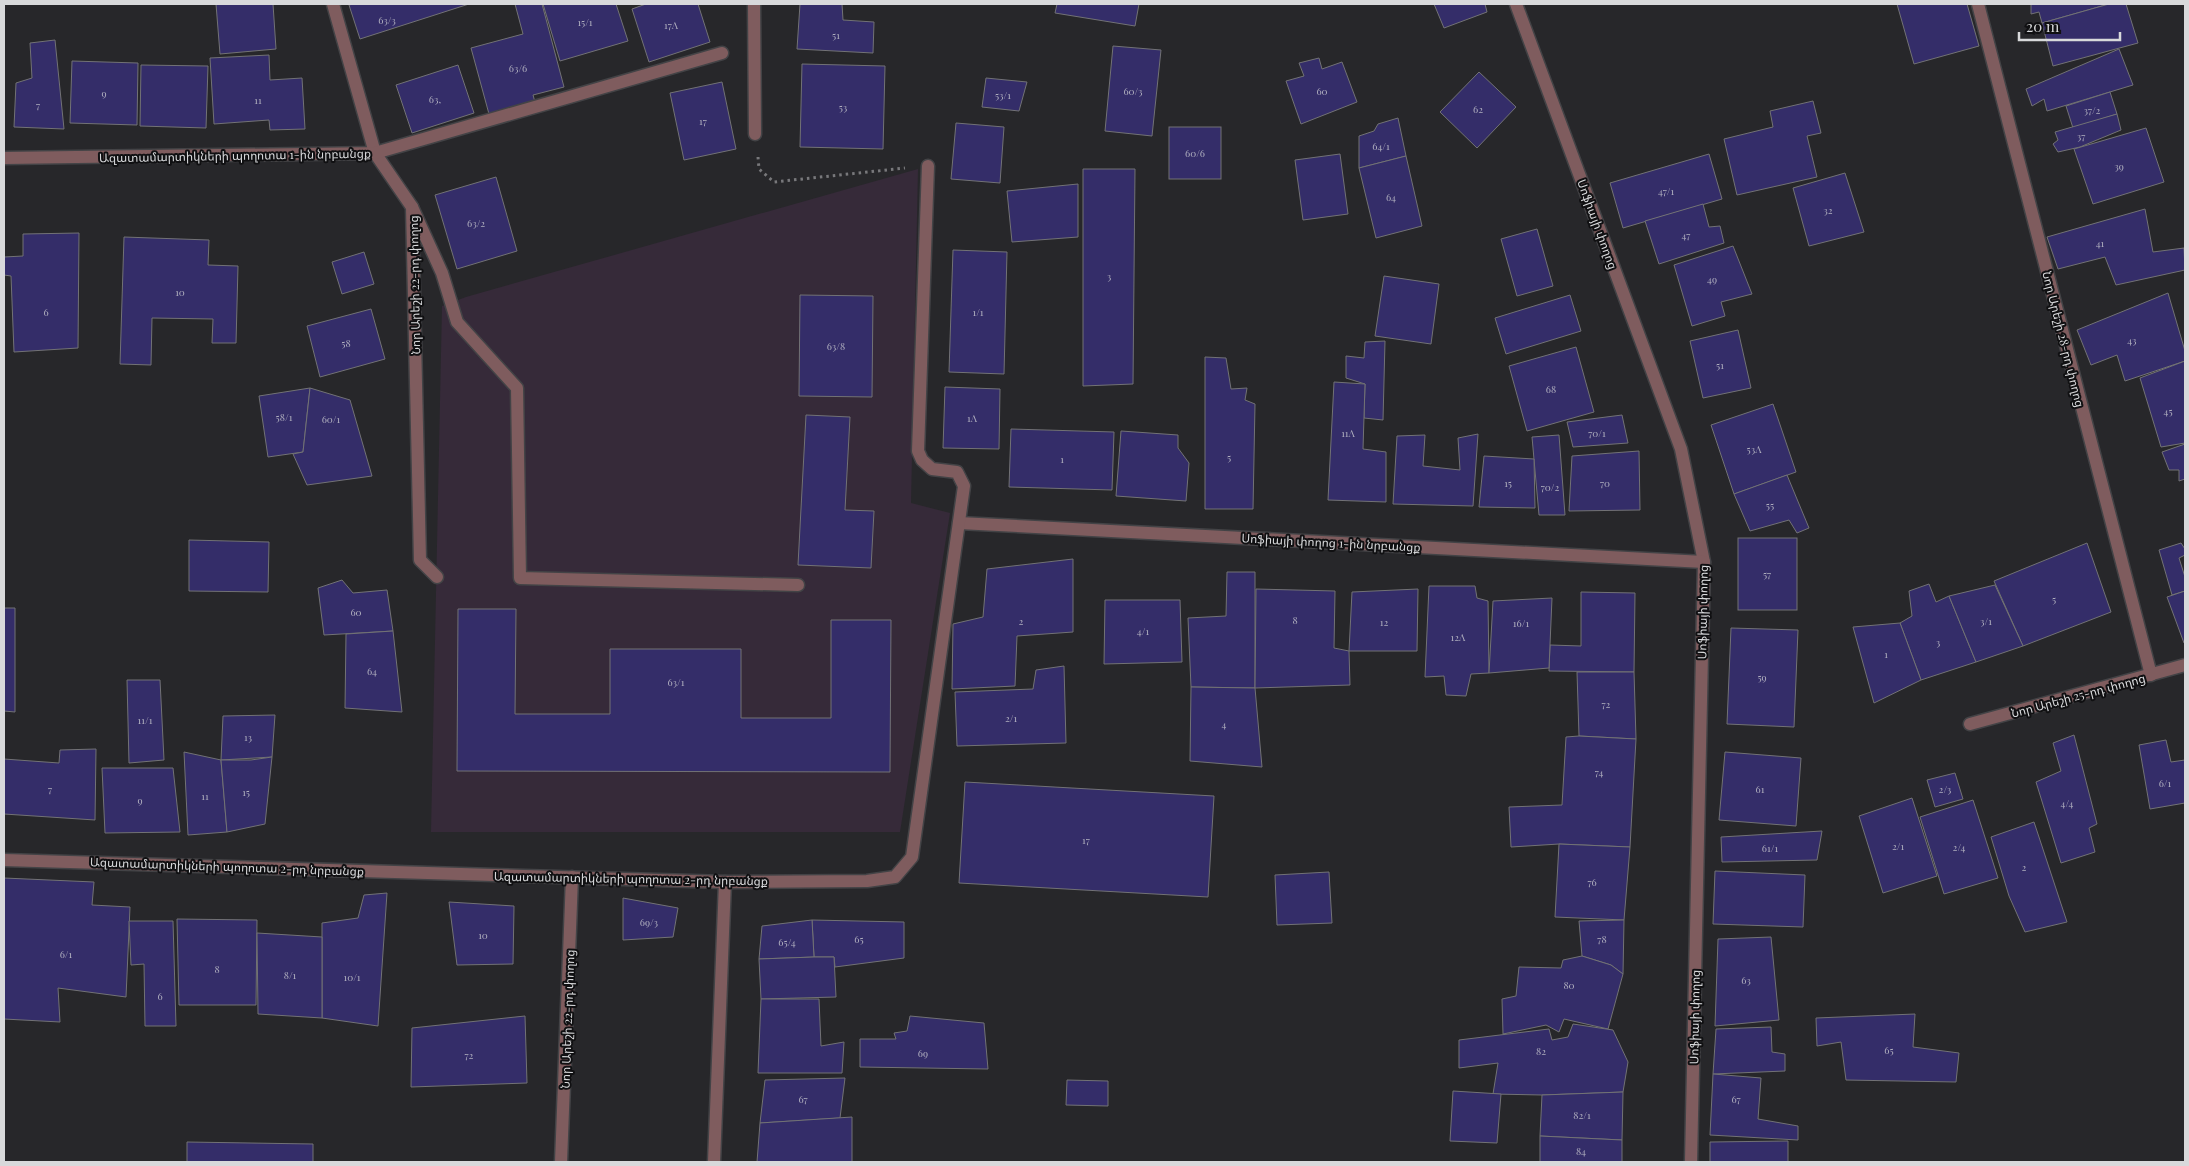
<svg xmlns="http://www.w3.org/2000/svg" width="2189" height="1166" viewBox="0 0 2189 1166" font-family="'Playfair Display','Noto Sans Armenian',serif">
	<rect width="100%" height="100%" fill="#27272a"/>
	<path fill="#362a39" d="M918,169L911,503L950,513L900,832H431L442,306L466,297Z"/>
	<g fill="#342d69" stroke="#727275">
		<path d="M216,4H273L276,49L220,54Z"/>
		<path d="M353,4H469L360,39L349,5Z"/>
		<path d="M515,4H542L564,87L533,95L535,102L489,114L471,48L523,34Z"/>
		<path d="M543,4H616L628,41L560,61Z"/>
		<path d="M646,4H698L710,42L649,62L632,9Z"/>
		<path d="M800,4H842L843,20L874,22L873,53L797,49Z"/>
		<path d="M1057,4H1139L1135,26L1055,13Z"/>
		<path d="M1434,4H1485L1487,12L1444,28Z"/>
		<path d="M1897,4H1967L1979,46L1914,64Z"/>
		<path d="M2031,4H2109L2042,23L2039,12L2031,14Z"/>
		<path d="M2109,4H2126L2138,43L2053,66L2042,23Z"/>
		<path d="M55,40L64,129L14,127L16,83L32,78L30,43Z"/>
		<path d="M1113,46L1161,50L1152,136L1105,131Z"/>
		<path d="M2119,49L2133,85L2047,111L2044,99L2032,106L2026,89Z"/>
		<path d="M269,55L270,80L302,78L305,129L270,130L269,120L214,124L210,58Z"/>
		<path d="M1319,58L1322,69L1342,62L1357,102L1301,124L1286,81L1304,76L1299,63Z"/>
		<path d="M72,61L138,63L137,125L70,123Z"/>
		<path d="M802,64L885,66L883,149L800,147Z"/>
		<path d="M141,65L208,66L206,128L140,126Z"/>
		<path d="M458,65L474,113L412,133L396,85Z"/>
		<path d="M1479,72L1516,107L1477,148L1440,112Z"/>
		<path d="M986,78L1027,82L1019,111L982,107Z"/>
		<path d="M722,82L736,149L684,160L670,93Z"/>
		<path d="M2110,92L2117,114L2073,128L2066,106Z"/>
		<path d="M1813,101L1821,133L1807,136L1817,177L1737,195L1724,139L1773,127L1770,111Z"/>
		<path d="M2117,114L2121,130L2080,147L2058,152L2053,144L2058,140L2055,132Z"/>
		<path d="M1398,118L1406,156L1359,168V136L1374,131L1378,124Z"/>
		<path d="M956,123L1004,127L1000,183L951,179Z"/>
		<rect x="1169" y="127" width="52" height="52"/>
		<path d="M2146,128L2164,182L2093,204L2074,149Z"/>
		<path d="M1340,154L1348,214L1303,220L1295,160Z"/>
		<path d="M1709,154L1722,199L1623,228L1610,183Z"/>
		<path d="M1406,156L1422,226L1376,238L1359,168Z"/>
		<path d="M1083,169H1135L1133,384L1083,386Z"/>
		<path d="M1845,173L1864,232L1809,246L1793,188Z"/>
		<path d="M496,177L517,251L457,269L435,195Z"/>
		<path d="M1078,184V237L1012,242L1007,191Z"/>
		<path d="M1703,204L1709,227L1720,226L1724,243L1659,264L1645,221Z"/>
		<path d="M2145,209L2153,252L2184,248L2185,270L2116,285L2105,257L2058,269L2047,237Z"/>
		<path d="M1537,229L1553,286L1517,296L1501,239Z"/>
		<path d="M79,233L78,348L14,352L11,276L4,275V257L23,256V234Z"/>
		<path d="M124,237L209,240L208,265L238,266L236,343H212L213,319L152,318L151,365L120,364Z"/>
		<path d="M1733,246L1752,294L1721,302L1725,316L1692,326L1674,265Z"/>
		<path d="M953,250L1007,252L1004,374L949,372Z"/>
		<path d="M364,252L374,284L342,294L332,262Z"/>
		<path d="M1384,276L1439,284L1431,344L1375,336Z"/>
		<path d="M2168,293L2185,351V361L2125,381L2117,355L2091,365L2077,330Z"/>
		<path d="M800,295L873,296L872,397L799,396Z"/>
		<path d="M1570,295L1581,331L1506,354L1495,318Z"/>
		<path d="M371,309L385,359L320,377L307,326Z"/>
		<path d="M1738,330L1751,388L1703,398L1690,341Z"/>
		<path d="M1385,341L1383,420L1364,418L1365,384L1346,378V356L1364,358L1365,342Z"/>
		<path d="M1576,347L1594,412L1527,431L1509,366Z"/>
		<path d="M1205,357L1226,358L1231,389L1247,388L1245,400L1255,404L1253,509H1205Z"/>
		<path d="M2185,361V443L2161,447L2140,378Z"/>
		<path d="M1334,382L1365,384L1363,449L1386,452V502L1328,500Z"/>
		<path d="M945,387L1000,389L999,449L943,448Z"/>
		<path d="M310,388L303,452L268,457L259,396Z"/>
		<path d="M310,388L350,400L372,476L307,485L293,454L303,452Z"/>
		<path d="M1773,404L1796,472L1734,494L1711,425Z"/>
		<path d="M806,415L850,417L845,510L874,511L871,568L798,565Z"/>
		<path d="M1622,415L1628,443L1573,447L1567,422Z"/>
		<path d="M1011,429L1114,432L1112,490L1009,487Z"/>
		<path d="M1121,431L1178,435V448L1189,463L1186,501L1116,496Z"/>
		<path d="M1478,434L1473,506L1393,504L1397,436L1425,435L1423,466L1460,470L1458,438Z"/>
		<path d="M1559,435L1565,515H1539L1532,437Z"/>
		<path d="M2185,444V479L2179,481V470H2169L2162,452Z"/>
		<path d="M1639,451L1640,510L1569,511L1572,456Z"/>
		<path d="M1484,456L1534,459L1535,508L1479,507Z"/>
		<path d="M1787,475L1809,528L1797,533L1789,520L1750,531L1734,494Z"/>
		<rect x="1738" y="538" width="59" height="72"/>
		<path d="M189,540L269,542L268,592L189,591Z"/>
		<path d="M2087,543L2111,612L2023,646L1994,581Z"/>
		<path d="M2181,543L2185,549V555L2179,558L2185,577V591L2172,595L2159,550Z"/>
		<path d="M1073,559V632L1017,636L1015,686L952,689L953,624L983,617L987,569Z"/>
		<path d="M1227,572H1255V688L1191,687L1188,618L1226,616Z"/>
		<path d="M342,580L353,593L387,590L393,631L324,635L318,588Z"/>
		<path d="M1929,584L1936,602L1949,596L1976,662L1921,680L1900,623L1912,616L1909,591Z"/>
		<path d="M1995,585L2023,646L1976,662L1949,596Z"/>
		<path d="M1429,586H1475L1477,598L1488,601L1489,673L1471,674L1466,696L1446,695L1444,676L1425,677Z"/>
		<path d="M1256,589L1335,591L1334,648L1349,651L1350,685L1255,688Z"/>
		<path d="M1418,589L1417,651H1349L1352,592Z"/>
		<path d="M2185,591V643H2184L2167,597Z"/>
		<path d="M1581,592L1635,593L1634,672L1549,671L1550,645L1581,646Z"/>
		<path d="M1552,598L1549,668L1489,673L1493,601Z"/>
		<path d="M1105,600H1180L1182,662L1104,664Z"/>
		<path d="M4,608H15V712L4,711Z"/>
		<path d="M458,609H516L515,714H610V649H741V718H831V620H891L890,772L457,771Z"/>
		<path d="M1900,623L1921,680L1874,703L1853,627Z"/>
		<path d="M1731,628L1798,630L1794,727L1727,724Z"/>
		<path d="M393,631L402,712L345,708L346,634Z"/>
		<path d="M1064,666L1066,743L957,746L955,692L1033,689L1036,670Z"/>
		<path d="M1577,672H1634L1636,739L1579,736Z"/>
		<path d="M127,680H160L164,760L129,763Z"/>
		<path d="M1191,687L1255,688L1262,767L1190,761Z"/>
		<path d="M275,715L272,757L221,760L223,716Z"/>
		<path d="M2074,735L2097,824L2089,828L2095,852L2061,863L2036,782L2061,771L2053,743Z"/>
		<path d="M1579,736L1636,739L1630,847L1559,844L1511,847L1509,807L1562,805L1566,737Z"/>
		<path d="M2166,740L2171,762L2185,760V803L2150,809L2139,745Z"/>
		<path d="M96,749L95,820L4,814V759L59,763L60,750Z"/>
		<path d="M184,752L221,760L227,832L188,835Z"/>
		<path d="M1725,752L1801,758L1796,826L1719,820Z"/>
		<path d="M272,757L265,824L227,832L221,760H251Z"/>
		<path d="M102,768H173L180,832L105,833Z"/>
		<path d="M1955,773L1963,799L1935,807L1927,780Z"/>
		<path d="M965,782L1214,796L1208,897L959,883Z"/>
		<path d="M1912,798L1937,876L1883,893L1859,816Z"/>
		<path d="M1973,800L1998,878L1944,894L1920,817Z"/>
		<path d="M2034,822L2067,922L2025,932L2009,896L1991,837Z"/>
		<path d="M1822,831L1817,860L1722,862L1721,837Z"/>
		<path d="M1559,844L1630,847L1624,920L1555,917Z"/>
		<path d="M1715,871L1805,875L1803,927L1713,924Z"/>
		<path d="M1329,872L1332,923L1277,925L1275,875Z"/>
		<path d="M4,878L94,882L92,905L130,907L126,997L58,988L60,1022L4,1019Z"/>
		<path d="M387,893L378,1026L322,1018V923L358,918L364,895Z"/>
		<path d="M623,898L678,908L673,937L623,940Z"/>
		<path d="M449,902L514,906L513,964L457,965Z"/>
		<path d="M177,919L257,920L256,1005H179Z"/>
		<path d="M812,920L904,922V958L835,967L834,957H814Z"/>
		<path d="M812,920L814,957L759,959L762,926Z"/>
		<path d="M1624,920L1623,974L1611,965L1582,956L1579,921Z"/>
		<path d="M129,921H173L176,1026H145L144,964L131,965Z"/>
		<path d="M257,933L322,937V1018L258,1014Z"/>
		<path d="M1771,937L1779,1020L1715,1026L1718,939Z"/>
		<path d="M1582,956L1611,965L1623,974L1608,1029L1564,1019L1559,1032L1546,1025L1503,1034L1502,999L1516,996L1519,967L1561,968L1563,960Z"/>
		<path d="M814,957H834L836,997L761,999L759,959Z"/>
		<path d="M761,999H819L821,1046L844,1042L842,1073H758Z"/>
		<path d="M1915,1014L1913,1047L1959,1053L1956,1082L1846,1080L1841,1042L1817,1046L1816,1018Z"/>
		<path d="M525,1016L527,1083L411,1087L412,1028Z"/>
		<path d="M910,1016L984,1023L988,1069L860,1067V1039H896L894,1033L907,1031Z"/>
		<path d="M1573,1024L1613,1030L1628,1062L1623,1092L1542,1095L1493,1094L1498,1063L1459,1068V1040L1549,1029L1552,1040L1568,1037Z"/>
		<path d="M1771,1027L1772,1052L1785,1054V1071L1713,1074L1716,1029Z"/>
		<path d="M1713,1074L1761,1078L1758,1119L1798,1126V1140L1710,1135Z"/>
		<path d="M845,1078L840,1118L760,1123L765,1080Z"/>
		<path d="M1067,1080L1108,1081V1106L1066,1105Z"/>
		<path d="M1453,1091L1501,1094L1497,1143L1450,1141Z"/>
		<path d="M1623,1092L1622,1140L1540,1136L1542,1095Z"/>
		<path d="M852,1117V1162H757L760,1123Z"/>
		<path d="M1540,1136L1622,1140V1162H1540Z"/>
		<path d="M1788,1141V1162H1710V1142Z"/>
		<path d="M187,1142L313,1144V1162H187Z"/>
	</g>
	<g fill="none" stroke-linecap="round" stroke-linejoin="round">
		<g stroke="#434346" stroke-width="15">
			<path id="service" d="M412,207L442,273L457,322L517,388L520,578L798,585"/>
		</g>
		<g stroke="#434346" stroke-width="15">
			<g id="minor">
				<path d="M333,4L375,153L412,207L420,560L437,577"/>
				<path d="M754,4L755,134"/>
				<path d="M1516,4L1681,449L1704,562L1691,1162"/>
				<path d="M1978,4L2151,675"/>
				<path d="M4,158L375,153L722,53"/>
				<path d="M959,523L1704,562"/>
				<path d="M1970,724L2185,665"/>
				<path d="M4,860L725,882L867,881L895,877L912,857L964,486L957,472L932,469L922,460L918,451L928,166"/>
				<path d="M561,1162L572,877"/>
				<path d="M714,1162L725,882"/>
			</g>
		</g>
		<path stroke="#78787b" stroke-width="3" stroke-dasharray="2.5 4" stroke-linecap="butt" d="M758,157L759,169L774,182L905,168"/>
		<use href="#service" stroke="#7f5c5e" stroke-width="12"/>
		<use href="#minor" stroke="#7f5c5e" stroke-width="12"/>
	</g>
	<g text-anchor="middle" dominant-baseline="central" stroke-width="4" stroke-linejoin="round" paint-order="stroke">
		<g font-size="10" fill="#afaebe">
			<text x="387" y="20">63/3</text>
			<text x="585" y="22">15/1</text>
			<text x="671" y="25">17А</text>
			<text x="836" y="35">51</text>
			<text x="518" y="68">63/6</text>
			<text x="1133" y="91">60/3</text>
			<text x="1322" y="91">60</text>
			<text x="104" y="93">9</text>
			<text x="1003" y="95">53/1</text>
			<text x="435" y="99">63,</text>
			<text x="258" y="100">11</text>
			<text x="38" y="105">7</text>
			<text x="843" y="107">53</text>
			<text x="1478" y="109">62</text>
			<text x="2092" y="110">37/2</text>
			<text x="703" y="121">17</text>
			<text x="2081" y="136">37</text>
			<text x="1381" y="146">64/1</text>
			<text x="1195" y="153">60/6</text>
			<text x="2119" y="166">39</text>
			<text x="1666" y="191">47/1</text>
			<text x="1391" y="197">64</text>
			<text x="1828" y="210">32</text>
			<text x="476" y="223">63/2</text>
			<text x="1686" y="235">47</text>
			<text x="2100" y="243">41</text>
			<text x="1109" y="276">3</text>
			<text x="1712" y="279">49</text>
			<text x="180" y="292">10</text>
			<text x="46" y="312">6</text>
			<text x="978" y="312">1/1</text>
			<text x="2132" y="340">43</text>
			<text x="346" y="343">58</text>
			<text x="836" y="346">63/8</text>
			<text x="1720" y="365">51</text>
			<text x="1551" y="389">68</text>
			<text x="2168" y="411">45</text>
			<text x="284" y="417">58/1</text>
			<text x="972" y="418">1А</text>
			<text x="331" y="419">60/1</text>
			<text x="1348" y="433">11А</text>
			<text x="1597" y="433">70/1</text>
			<text x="1754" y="449">53А</text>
			<text x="1229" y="457">5</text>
			<text x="1062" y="459">1</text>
			<text x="1508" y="483">15</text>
			<text x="1605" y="483">70</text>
			<text x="1550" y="487">70/2</text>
			<text x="1770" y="505">55</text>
			<text x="1767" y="574">57</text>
			<text x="2054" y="599">5</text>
			<text x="356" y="612">60</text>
			<text x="1295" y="620">8</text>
			<text x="1021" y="621">2</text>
			<text x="1986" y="621">3/1</text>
			<text x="1384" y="622">12</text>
			<text x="1521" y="623">16/1</text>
			<text x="1143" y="631">4/1</text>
			<text x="1458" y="637">12A</text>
			<text x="1938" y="642">3</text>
			<text x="1886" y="654">1</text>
			<text x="372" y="671">64</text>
			<text x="1762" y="677">59</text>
			<text x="676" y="682">63/1</text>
			<text x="1606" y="704">72</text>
			<text x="1011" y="718">2/1</text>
			<text x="145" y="720">11/1</text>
			<text x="1224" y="724">4</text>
			<text x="248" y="737">13</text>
			<text x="1599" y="772">74</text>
			<text x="2165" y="783">6/1</text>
			<text x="50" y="789">7</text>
			<text x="1760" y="789">61</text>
			<text x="1945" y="789">2/3</text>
			<text x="246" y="792">15</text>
			<text x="205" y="796">11</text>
			<text x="140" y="800">9</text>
			<text x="2067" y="803">4/4</text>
			<text x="1086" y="840">17</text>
			<text x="1898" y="846">2/1</text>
			<text x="1959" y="847">2/4</text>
			<text x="1770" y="848">61/1</text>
			<text x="2024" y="867">2</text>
			<text x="1592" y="882">76</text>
			<text x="649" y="922">69/3</text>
			<text x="483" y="935">10</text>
			<text x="859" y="939">65</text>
			<text x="1602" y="939">78</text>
			<text x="787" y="942">65/4</text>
			<text x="66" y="954">6/1</text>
			<text x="217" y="969">8</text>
			<text x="290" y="975">8/1</text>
			<text x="352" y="977">10/1</text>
			<text x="1746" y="980">63</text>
			<text x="1569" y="985">80</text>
			<text x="160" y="996">6</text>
			<text x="1889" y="1050">65</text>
			<text x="1541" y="1051">82</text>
			<text x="923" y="1053">69</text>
			<text x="469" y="1055">72</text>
			<text x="803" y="1099">67</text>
			<text x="1736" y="1099">67</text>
			<text x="1582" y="1115">82/1</text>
			<text x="1581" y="1151">84</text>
		</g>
		<g font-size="12" fill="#d8d9db" stroke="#101012">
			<text transform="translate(235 155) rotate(-1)">Ազատամարտիկների պողոտա 1-ին նրբանցք</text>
			<text transform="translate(1598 224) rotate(70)">Սոֆիայի փողոց</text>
			<text transform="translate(414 285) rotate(-91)">Նոր Արեշի 22-րդ փողոց</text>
			<text transform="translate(2064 339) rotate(76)">Նոր Արեշի 28-րդ փողոց</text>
			<text transform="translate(1331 542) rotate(3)">Սոֆիայի փողոց 1-ին նրբանցք</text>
			<text transform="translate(1702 612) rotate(-89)">Սոֆիայի փողոց</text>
			<text transform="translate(2078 695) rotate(-15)">Նոր Արեշի 25-րդ փողոց</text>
			<text transform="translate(227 866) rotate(2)">Ազատամարտիկների պողոտա 2-րդ նրբանցք</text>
			<text transform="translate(631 878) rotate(1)">Ազատամարտիկների պողոտա 2-րդ նրբանցք</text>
			<text transform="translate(1694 1017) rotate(-89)">Սոֆիայի փողոց</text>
			<text transform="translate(567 1019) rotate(-88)">Նոր Արեշի 22-րդ փողոց</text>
		</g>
	</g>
	<rect width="2189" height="1166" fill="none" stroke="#d8d9db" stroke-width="10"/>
	<path d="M2019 32v8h101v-8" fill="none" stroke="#d8d9db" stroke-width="2.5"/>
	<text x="2026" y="32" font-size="15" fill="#d8d9db" stroke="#101012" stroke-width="4" paint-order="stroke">20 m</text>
</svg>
